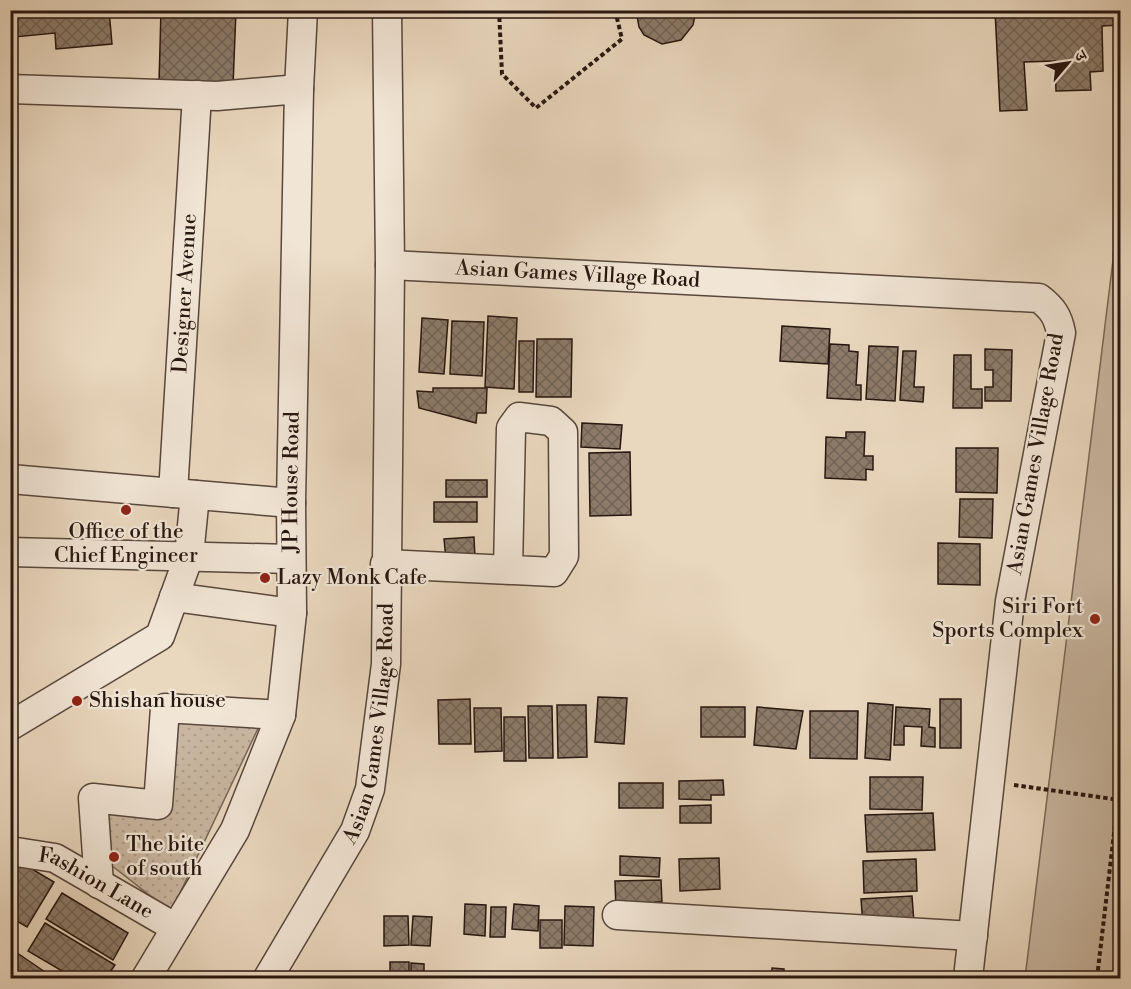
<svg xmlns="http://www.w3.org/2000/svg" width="1131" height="989" viewBox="0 0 1131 989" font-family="'Libre Bodoni','Noto Serif Devanagari',serif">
	<defs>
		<pattern id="park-dots" width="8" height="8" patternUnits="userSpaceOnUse" patternTransform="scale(1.5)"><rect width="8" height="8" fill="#c8b6a0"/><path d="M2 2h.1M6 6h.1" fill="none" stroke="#ac9c89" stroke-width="1.8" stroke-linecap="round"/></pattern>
		<pattern id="building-cross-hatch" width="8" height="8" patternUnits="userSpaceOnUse" patternTransform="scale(1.5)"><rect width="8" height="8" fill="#8c7b6a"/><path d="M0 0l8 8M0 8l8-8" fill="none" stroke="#726456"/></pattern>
	</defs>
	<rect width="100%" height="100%" fill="#e9d7be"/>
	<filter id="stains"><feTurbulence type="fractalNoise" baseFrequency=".00333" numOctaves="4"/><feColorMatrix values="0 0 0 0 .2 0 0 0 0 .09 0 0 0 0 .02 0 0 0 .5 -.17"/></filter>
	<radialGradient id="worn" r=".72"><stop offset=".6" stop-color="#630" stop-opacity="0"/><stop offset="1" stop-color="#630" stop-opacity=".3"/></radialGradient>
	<path fill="url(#park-dots)" stroke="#786658" stroke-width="1.5" d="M169,713L262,720L171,912L102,858V807L166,816Z"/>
	<path fill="#c8b6a0" stroke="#786658" stroke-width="1.5" d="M1120,154V978H1025L1113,260Z"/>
	<g fill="url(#building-cross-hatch)" stroke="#281710" stroke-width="1.5">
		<path d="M11,10H109L112,44L56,49L55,33L14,37Z"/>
		<path d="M161,10H236L233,86L159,83Z"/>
		<path d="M636,10H695V16L693,25L681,40L662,44L644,35L639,27Z"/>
		<path d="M995,10H1120V25L1102,26L1103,71L1090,72L1091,90L1056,91L1055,61L1024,62L1027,110L1000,111Z"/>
		<path d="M488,316L517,318L514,389L485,387Z"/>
		<path d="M422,318L448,320L444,374L419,372Z"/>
		<path d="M452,321L484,322L482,376L450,374Z"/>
		<path d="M782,326L830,329L828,364L780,361Z"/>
		<path d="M537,339H572L571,397H536Z"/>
		<path d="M519,341H534L533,392H519Z"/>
		<path d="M830,344L849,345V351L858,352L856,385H861V400L827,398Z"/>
		<path d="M869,346L898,347L895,401L866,399Z"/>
		<path d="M985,349L1012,350L1011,401H985V387H993V370H985Z"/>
		<path d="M903,351H916L914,387H924L923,402L900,400Z"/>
		<path d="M954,355H971V389H982V408H953Z"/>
		<path d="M433,388H487L486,413H477L476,423L419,408L417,391L433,392Z"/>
		<path d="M582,423L622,425L620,449L581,447Z"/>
		<path d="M846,432H865L864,456H873V470L866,469V480L825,478L826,437L846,438Z"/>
		<path d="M956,448H998L997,493L956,492Z"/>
		<path d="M630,452L631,515L590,516L589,453Z"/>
		<rect x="446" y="480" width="41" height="17"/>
		<path d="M960,499H993L992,538L959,537Z"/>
		<rect x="434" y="502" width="43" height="20"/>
		<path d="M474,537L475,558L446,560L444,539Z"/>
		<path d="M938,543L980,544V585L938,584Z"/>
		<path d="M598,697L627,698L624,744L595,742Z"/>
		<path d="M470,699L471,744H439L438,700Z"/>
		<rect x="940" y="699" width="21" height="49"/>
		<path d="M868,703L893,705L890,760L865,758Z"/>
		<path d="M557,705H586L587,757L558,758Z"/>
		<path d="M528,706H552L553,758H529Z"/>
		<rect x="701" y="707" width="44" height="30"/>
		<path d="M757,707L803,711L796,749L754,745Z"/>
		<path d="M896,707L930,709L929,727L935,728V747L921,746L922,727L904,726V745H894Z"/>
		<path d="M474,708H501L502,751L475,752Z"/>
		<path d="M810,711H858L857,759L810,758Z"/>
		<path d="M504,717H525L526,761H504Z"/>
		<path d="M870,777H923L922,810L870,809Z"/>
		<path d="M723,780L724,795H711V800L679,799V781Z"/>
		<rect x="619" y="783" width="44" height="25"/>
		<path d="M711,805V823H680V806Z"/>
		<path d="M933,813L935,850L867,852L865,815Z"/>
		<path d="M10,856L54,882L27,927L10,917Z"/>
		<path d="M620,856L660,858L659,877L620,875Z"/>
		<path d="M719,858L720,889L680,891L679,859Z"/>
		<path d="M916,859L917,891L864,893L863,861Z"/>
		<path d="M661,880L662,902H655V908L616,910L615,881Z"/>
		<path d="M62,893L128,933L113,960L46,919Z"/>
		<path d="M912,896L914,923L863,926L861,899Z"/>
		<path d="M465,904L486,905L485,936L464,934Z"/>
		<path d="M514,904L539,906L538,931L512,929Z"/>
		<path d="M565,906L594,907L593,946L564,945Z"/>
		<path d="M491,907H506L505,937H490Z"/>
		<path d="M384,916H408L409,945L384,946Z"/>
		<path d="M413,916L432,917L430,946L411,945Z"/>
		<rect x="540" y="920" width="22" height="28"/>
		<path d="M45,923L115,965L106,978H74L28,951Z"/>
		<path d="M10,948L48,974L44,978H10Z"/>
		<rect x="390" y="962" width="19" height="16"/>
		<path d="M411,963L424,964V978H411Z"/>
		<path d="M772,968L784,969V978H772Z"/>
		<path d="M435,974L446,975V978H435Z"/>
		<path d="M510,975L537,976V978H510Z"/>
	</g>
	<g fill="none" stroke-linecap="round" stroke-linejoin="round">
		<g stroke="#58473c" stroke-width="31">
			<g id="minor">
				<path d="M10,89L217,96L299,89"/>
				<path id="s1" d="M390,265L1039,298C1052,308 1058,316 1061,333L1010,601L968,978"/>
				<path d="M10,479L291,503"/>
				<path id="s2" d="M173,493L197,95"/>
				<path d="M10,552L290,559"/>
				<path d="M385,564L554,572L564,556L563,432L551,421L519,417L511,428L508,570"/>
				<path d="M174,597L292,613"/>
				<path d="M10,726L160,636L189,556L195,495"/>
				<path id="s3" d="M10,851L55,858L176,928"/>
				<path d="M99,884L93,798L158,805L165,708L281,715"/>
				<path d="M617,915L973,936"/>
				<path id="s4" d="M146,978L235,830L281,715L292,613L291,503L299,89L303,10"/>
				<path id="s5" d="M268,978L355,831L370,789L386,664L390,265L387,10"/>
			</g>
		</g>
		<g stroke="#281710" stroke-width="4" stroke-dasharray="4.5 3" stroke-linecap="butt">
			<path d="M499,10L502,74L536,108L622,39L615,10"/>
			<path d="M1014,785L1120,800"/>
			<path d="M1097,978L1118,799"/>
		</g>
		<use href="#minor" stroke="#f1e5d5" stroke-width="28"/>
	</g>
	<g fill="#8f2418" stroke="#f1e5d5" stroke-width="2">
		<circle cx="126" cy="510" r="6"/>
		<circle cx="265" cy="578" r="6"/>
		<circle cx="1095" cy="619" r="6"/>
		<circle cx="77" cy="701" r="6"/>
		<circle cx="114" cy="857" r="6"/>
	</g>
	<g text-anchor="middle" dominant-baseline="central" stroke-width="4.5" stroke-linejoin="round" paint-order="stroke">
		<g font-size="21" fill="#281710" stroke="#f1e5d5">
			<text stroke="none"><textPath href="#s1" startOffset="188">Asian Games Village Road</textPath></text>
			<text stroke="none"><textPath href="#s2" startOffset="200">Designer Avenue</textPath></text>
			<text transform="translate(1036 454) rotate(-80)">Asian Games Village Road</text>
			<text stroke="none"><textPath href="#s4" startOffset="530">JP House Road</textPath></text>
			<text stroke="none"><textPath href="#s5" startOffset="280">Asian Games Village Road</textPath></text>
			<text stroke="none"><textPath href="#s3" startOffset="93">Fashion Lane</textPath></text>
		</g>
		<g font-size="21" fill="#281710" stroke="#f1e5d5" text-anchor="start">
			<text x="126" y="532" text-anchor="middle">Office of the<tspan x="126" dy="24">Chief Engineer</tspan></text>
			<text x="277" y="578">Lazy Monk Cafe</text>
			<text x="1083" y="607" text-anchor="end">Siri Fort<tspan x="1083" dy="24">Sports Complex</tspan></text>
			<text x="89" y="701">Shishan house</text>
			<text x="126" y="845">The bite<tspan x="126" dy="24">of south</tspan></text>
		</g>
	</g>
	<rect width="1131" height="989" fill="none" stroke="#e9d7be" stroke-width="36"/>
	<rect x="12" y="12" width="1107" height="965" fill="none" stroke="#281710" stroke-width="3"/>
	<rect x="18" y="18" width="1095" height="953" fill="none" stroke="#281710" stroke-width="1.5"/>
	<g transform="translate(1068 63) rotate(61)" stroke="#f1e5d5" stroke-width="4.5" paint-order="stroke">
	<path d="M0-4.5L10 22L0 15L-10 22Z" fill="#281710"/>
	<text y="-9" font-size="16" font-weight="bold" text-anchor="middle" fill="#281710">उ</text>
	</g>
	<rect width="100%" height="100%" filter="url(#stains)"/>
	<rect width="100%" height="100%" fill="url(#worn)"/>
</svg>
